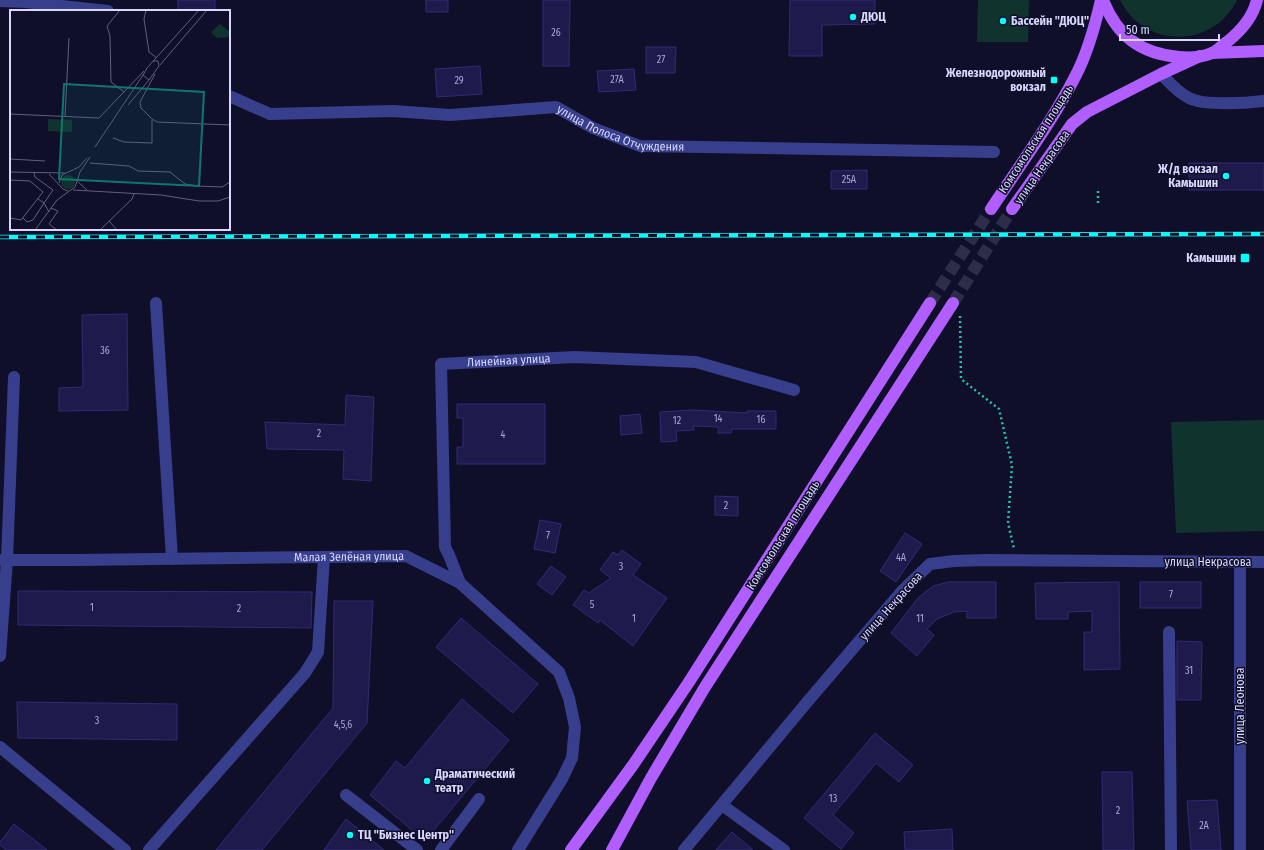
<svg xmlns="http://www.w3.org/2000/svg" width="1264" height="850" viewBox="0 0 1264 850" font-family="'Fira Sans Condensed',sans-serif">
	<rect width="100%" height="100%" fill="#100f29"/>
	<g fill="#11332e">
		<path d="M978,0H1029L1028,42H977Z"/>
		<path d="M1120,0H1237C1213,49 1144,49 1120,0Z"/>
		<path d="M1264,420V531L1176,533L1171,422Z"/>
	</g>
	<g fill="#1e1a4b" stroke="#312a78">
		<rect x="178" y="0" width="37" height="11"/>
		<rect x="426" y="0" width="22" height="12"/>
		<path d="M543,0H570L569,66H543Z"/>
		<path d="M790,0H875V24L822,25V56H789Z"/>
		<path d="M646,47H676L675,73H646Z"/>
		<path d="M480,66L482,94L437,97L435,69Z"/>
		<path d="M634,69L636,90L599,92L597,71Z"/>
		<rect x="1189" y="163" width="75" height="27"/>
		<path d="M867,170V189H831V171Z"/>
		<path d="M127,314L128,410L59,411V388L83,387L82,315Z"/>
		<path d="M346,395L374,397L371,481L343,479L344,450L267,449L265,422L345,425Z"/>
		<path d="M457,404H545V464H457V447H463V418H457Z"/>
		<path d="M693,410L747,413V411H776V429H732L731,433H718V427L693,426L694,430L676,431L677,441L661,442L660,412Z"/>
		<path d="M640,414L642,433L621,435L620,416Z"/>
		<path d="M715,496L738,497V516L715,515Z"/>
		<path d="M540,520L561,524L555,553L534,549Z"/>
		<path d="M905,533L922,544L896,582L880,571Z"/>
		<path d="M622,550L641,564L633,575L667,598L633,646L600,620L598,623L573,605L584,590L589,593L611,578L600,570L613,552L618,555Z"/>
		<path d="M551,566L566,577L552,595L537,584Z"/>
		<path d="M949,582H996V618H967V611L954,612L937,619L927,629L934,635L917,656L891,633L918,598L933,586Z"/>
		<path d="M1119,582L1120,669L1084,670V632H1092V611L1068,612V619H1036L1035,583Z"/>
		<rect x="1140" y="582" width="61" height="26"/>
		<path d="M18,591L312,592L311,628L18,625Z"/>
		<path d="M334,601H373L367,723L262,850H216L333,708Z"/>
		<path d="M461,618L538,684L513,713L436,647Z"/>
		<path d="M1177,641L1202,642L1201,700H1177Z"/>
		<path d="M462,699L509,740L425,841L370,795L396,761L405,768Z"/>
		<path d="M17,702L177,704V740L18,738Z"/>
		<path d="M875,733L913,765L899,782L876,763L833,815L854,833L841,849L804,818Z"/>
		<path d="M1102,772H1132L1134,850H1103Z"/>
		<path d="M1217,800L1221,850H1191L1187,801Z"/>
		<path d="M346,819L384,850H324Z"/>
		<path d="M14,824L47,850H6L0,845V842Z"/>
		<path d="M952,829L953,850H905L904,832Z"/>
		<path d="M732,832L753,850H716Z"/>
	</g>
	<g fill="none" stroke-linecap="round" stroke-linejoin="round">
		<g stroke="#2e2d49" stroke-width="12" stroke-dasharray="12 6" stroke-linecap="butt">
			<path d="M930,303L991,209"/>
			<path d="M953,303L1012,209"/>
		</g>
		<g stroke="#29c1a6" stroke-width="2.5" stroke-dasharray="2 3" stroke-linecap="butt">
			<path d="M1098,191V203"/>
			<path d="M960,316L961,379L999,409L1012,465L1008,523L1014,549"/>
		</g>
		<g stroke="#373e8b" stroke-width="12">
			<path d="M0,1L25,2L108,11"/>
			<path d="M1161,74C1169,82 1178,93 1189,98C1204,106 1247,103 1264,101"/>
			<path id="s1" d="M229,96L270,114L393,111L450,115L556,107L593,128L640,146L994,152"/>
			<path d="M156,303L172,559"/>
			<path id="s2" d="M0,560H78L406,556L460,583L559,672L569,698L575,727L572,758L562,779L518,850"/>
			<path d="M1240,563V850"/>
			<path id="s3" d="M460,583L449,555L445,547L441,364L574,357L696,362L794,390"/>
			<path d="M1169,632L1171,850"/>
			<path d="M0,656L7,560L14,377"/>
			<path d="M0,747L125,850"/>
			<path d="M346,795L417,850"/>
			<path d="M722,805L784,850"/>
			<path d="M149,850L305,673L318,652L324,557"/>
			<path d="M441,850L479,799"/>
			<path d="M684,850L808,701L903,590L930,564L954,561L985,560L1264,562"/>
		</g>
		<g stroke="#b05eff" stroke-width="12">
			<path d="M1103,0C1117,36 1141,54 1179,57C1189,58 1203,57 1212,53C1218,50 1222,45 1227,42C1241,31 1253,17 1257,0"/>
			<path d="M1212,53L1264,51"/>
			<path d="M991,209C1020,165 1052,122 1076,75C1088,52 1095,26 1101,0"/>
			<path d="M1012,209L1072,124L1087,112L1161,74L1200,56"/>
			<path d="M571,850L633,765L689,682L930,303"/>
			<path d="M612,850L651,778L705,687L953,303"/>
		</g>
		<g stroke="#03fffb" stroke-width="4.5">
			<path id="rail" d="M0,237L1264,234"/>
		</g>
		<use href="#rail" stroke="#100f29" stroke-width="3" stroke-dasharray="9" stroke-linecap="butt"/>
	</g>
	<g fill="#03fffb" stroke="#100f29" stroke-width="1.5">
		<circle cx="853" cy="17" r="4"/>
		<circle cx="1003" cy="21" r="4"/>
		<rect x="1050" y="76" width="8" height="8" rx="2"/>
		<circle cx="1226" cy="176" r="4"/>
		<rect x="1240" y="253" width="10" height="10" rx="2"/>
		<circle cx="427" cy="781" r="4"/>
		<circle cx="350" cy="835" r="4"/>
	</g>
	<g text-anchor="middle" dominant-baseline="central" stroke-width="3" stroke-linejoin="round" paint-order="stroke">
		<g font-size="10" fill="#a9a8d2">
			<text x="556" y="33">26</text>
			<text x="661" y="60">27</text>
			<text x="617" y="80">27А</text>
			<text x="459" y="81">29</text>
			<text x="849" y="180">25А</text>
			<text x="105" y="351">36</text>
			<text x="718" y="419">14</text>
			<text x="761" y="420">16</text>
			<text x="677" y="421">12</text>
			<text x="319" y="434">2</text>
			<text x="503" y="435">4</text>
			<text x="726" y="506">2</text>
			<text x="548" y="536">7</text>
			<text x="901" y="558">4А</text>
			<text x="621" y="567">3</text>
			<text x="1171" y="595">7</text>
			<text x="592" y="605">5</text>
			<text x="92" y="608">1</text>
			<text x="239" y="609">2</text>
			<text x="634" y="619">1</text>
			<text x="920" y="619">11</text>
			<text x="1189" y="671">31</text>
			<text x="97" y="721">3</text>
			<text x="343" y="725">4,5,6</text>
			<text x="833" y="799">13</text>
			<text x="1118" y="811">2</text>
			<text x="1204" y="826">2А</text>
		</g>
		<g font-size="12" font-weight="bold" fill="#d7d7ff" stroke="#100f29" text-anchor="start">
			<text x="861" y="17">ДЮЦ</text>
			<text x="1011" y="21">Бассейн "ДЮЦ"</text>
			<text x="1046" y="73" text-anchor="end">Железнодорожный<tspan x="1046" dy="14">вокзал</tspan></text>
			<text x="1218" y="169" text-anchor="end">Ж/д вокзал<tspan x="1218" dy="14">Камышин</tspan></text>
			<text x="1236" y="258" text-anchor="end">Камышин</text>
			<text x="435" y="774">Драматический<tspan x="435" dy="14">театр</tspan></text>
			<text x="358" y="835">ТЦ "Бизнес Центр"</text>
		</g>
		<g font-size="12" fill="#d7d7ff" stroke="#100f29">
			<text stroke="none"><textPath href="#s1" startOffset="401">улица Полоса Отчуждения</textPath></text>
			<text transform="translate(1036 139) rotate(-57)">Комсомольская площадь</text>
			<text transform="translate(1042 167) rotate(-55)">улица Некрасова</text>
			<text stroke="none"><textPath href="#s3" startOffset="290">Линейная улица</textPath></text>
			<text transform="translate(783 535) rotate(-58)">Комсомольская площадь</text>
			<text stroke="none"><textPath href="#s2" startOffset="349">Малая Зелёная улица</textPath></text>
			<text x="1208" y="562">улица Некрасова</text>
			<text transform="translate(891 606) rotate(-48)">улица Некрасова</text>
			<text transform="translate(1240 706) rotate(-90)">улица Леонова</text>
		</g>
	</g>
	<g transform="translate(10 10)">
		<rect width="220" height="220" fill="#100f29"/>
		<path d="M210,14L220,22V27L207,28L201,22ZM38,109L62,110V122L38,121ZM51 172a7 7 0 1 1 14 0a7 7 0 1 1-14 0Z" fill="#11332e"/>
		<path fill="none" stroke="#605f7f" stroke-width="1" d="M110,0L97,16L100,26L101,72L114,82M136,0L134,9L139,42L147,48M143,51H148L149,56L139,70L133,65L136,60L137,58L189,0M150,55L197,0M145,64L130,92L131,98L142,109L147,112L220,115M118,95L139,70M0,104L89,108L134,61M55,106L59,28M103,128L114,132L142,133V110M85,137L133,65M0,149L35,151M80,153L119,156L128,161L160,162L175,174L187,176L212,177L220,172M0,162L55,163M24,163L25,167L43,180L34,193L39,202M39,164L53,179L58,181M0,170L20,171L33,182L11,210L0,208M67,171L77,180M49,173L52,165L69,157L77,148M63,180L151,185L189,191H208L220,187M41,198L48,201L39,214L47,220M13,208L17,212L23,210L34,193L28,189M99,211L107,220M25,220L47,190L65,177L70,162L80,147M90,220L122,189L124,184"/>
		<path fill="#0f766e" fill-opacity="0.15" stroke="#0f766e" stroke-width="2" d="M54,74L194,82L189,176L49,169Z"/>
		<rect width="220" height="220" fill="none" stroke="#d7d7ff" stroke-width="2"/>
	</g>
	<path d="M1120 34v6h99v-6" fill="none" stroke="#d7d7ff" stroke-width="2"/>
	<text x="1126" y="34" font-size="12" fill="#d7d7ff" stroke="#100f29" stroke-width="3" paint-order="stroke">50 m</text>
</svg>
